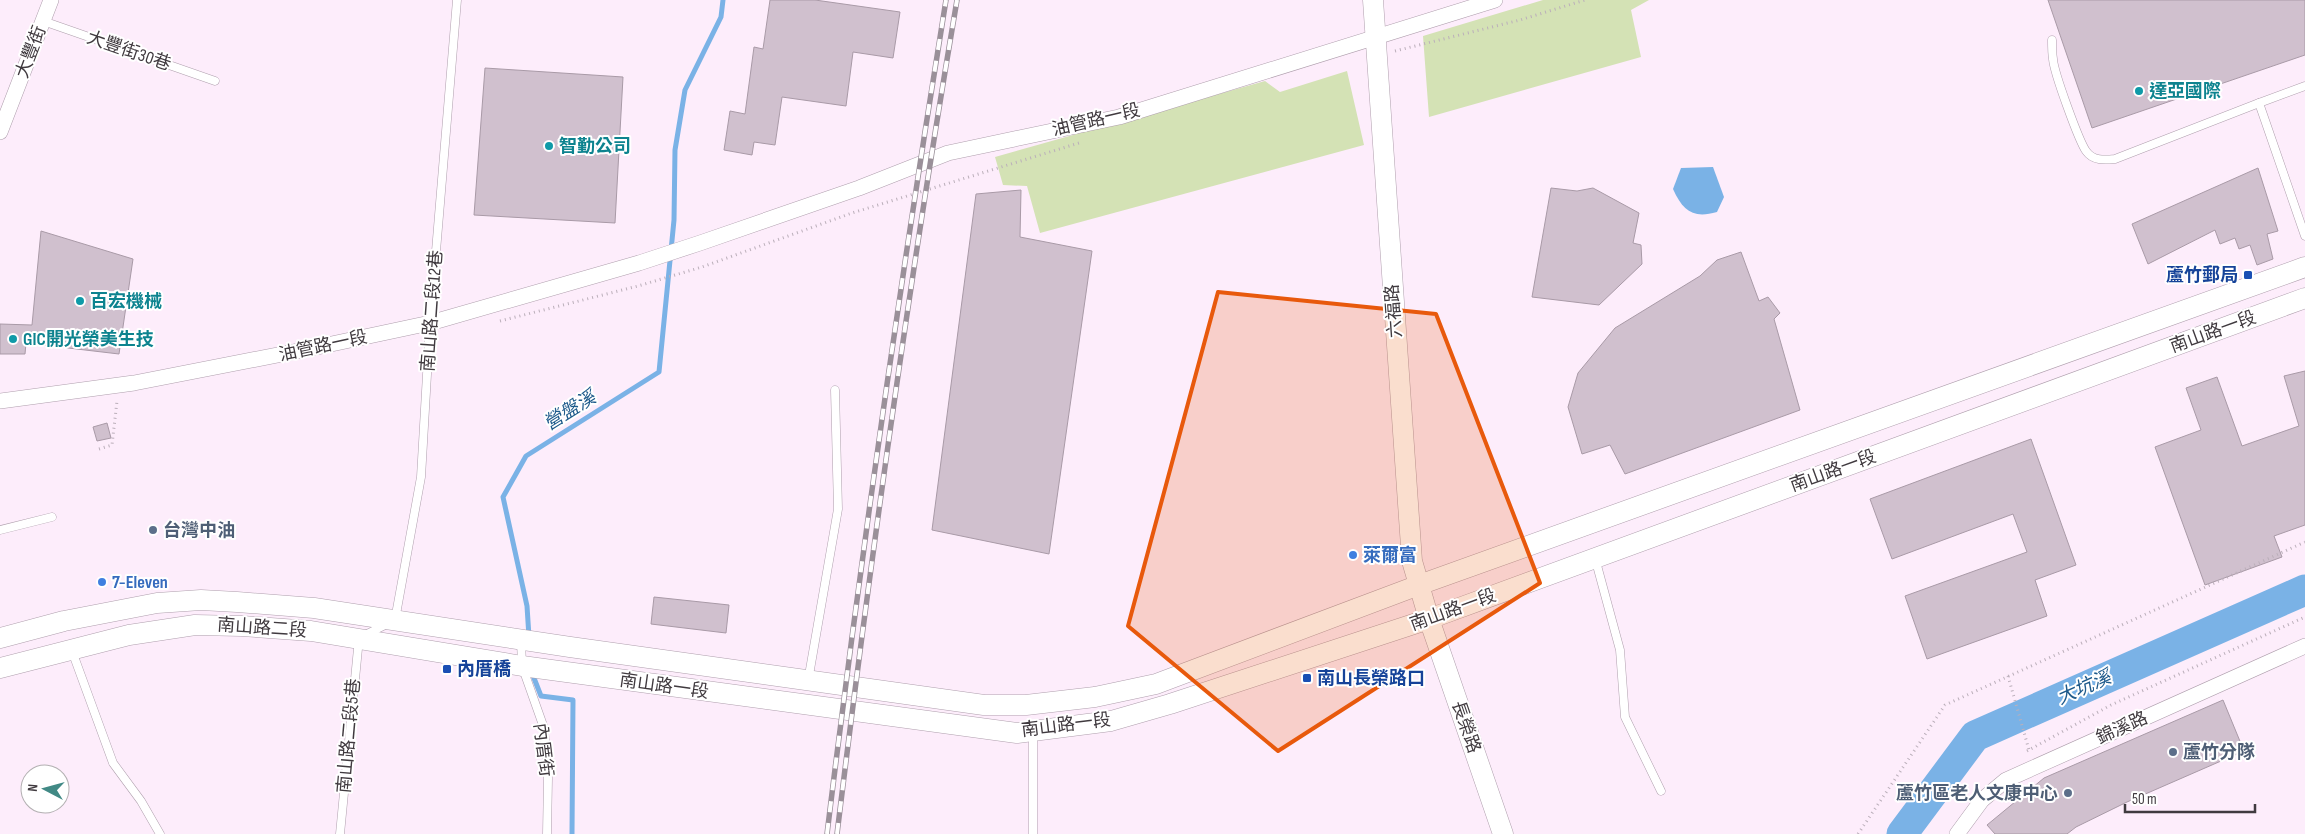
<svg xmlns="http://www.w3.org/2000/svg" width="2305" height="834" viewBox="0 0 2305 834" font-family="'Sofia Sans Condensed','Noto Sans TC',sans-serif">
	<rect width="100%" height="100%" fill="#fdedfb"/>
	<g fill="#d4e2b5">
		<path d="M1543,0H1649L1631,10L1641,57L1429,117L1423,36Z"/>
		<path d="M1347,71L1364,145L1040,233L1027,186L1003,185L995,157L1265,81L1280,92Z"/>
	</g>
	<path fill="#7ab2e6" d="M1713,167L1724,197L1717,212C1693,219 1683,211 1673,189L1681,168Z"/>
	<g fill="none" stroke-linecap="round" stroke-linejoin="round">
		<g stroke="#7ab2e6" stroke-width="5">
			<path d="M529,637L527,606L503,497L526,456L659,372L674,220L675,150L685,90L721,17L723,0"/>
			<path d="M532,673L541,696L573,700L572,834"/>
		</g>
		<path stroke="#7ab2e6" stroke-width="31" d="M1902,834L1975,736L2305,590"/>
	</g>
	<g fill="#d0c0ce" stroke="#a99aa7">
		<path d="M770,0H815L900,12L893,58L853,52L846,106L782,97L775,145L754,142L752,155L724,150L730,111L745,114L754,47L763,49Z"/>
		<path d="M2048,0H2305V55L2092,128Z"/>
		<path d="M485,68L623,77L615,223L474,215Z"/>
		<path d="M2258,168L2278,231L2267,234L2273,259L2257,265L2250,245L2239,249L2235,238L2220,244L2215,230L2148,264L2132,224Z"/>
		<path d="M1551,188L1577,191L1593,188L1639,213L1633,243L1641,245L1642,264L1599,305L1532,297Z"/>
		<path d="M1021,190L1020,237L1092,251L1049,554L932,530L976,194Z"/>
		<path d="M41,231L133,259L119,354L26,343L25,354H0V324L32,325Z"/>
		<path d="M1741,252L1759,301L1768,297L1780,313L1774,319L1800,410L1625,474L1610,445L1582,454L1568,407L1578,373L1615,328L1700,276L1717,260Z"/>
		<path d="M2305,371V525L2274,536L2282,557L2205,585L2155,447L2201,430L2186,388L2217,377L2242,446L2299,426L2284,376Z"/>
		<path d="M107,423L111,438L97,441L93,427Z"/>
		<path d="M2031,439L2076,565L2035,580L2047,616L1927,659L1905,596L2027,552L2013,514L1892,559L1870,499Z"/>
		<path d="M654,597L729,605L726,633L651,624Z"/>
		<path d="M2223,700L2244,751L2127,802L2076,827L2067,834H1995L1987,825L2044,778Z"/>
	</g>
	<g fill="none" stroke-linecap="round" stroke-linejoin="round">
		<g stroke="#af9fad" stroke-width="9">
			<g id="service">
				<path d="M43,21L215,81"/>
				<path d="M2052,40C2052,46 2052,53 2053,59C2054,73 2079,141 2086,151C2093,161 2104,160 2115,159L2259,103"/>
				<path d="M2305,86L2259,103L2305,236"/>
				<path d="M0,530L52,517"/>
				<path d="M1595,558L1620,650L1625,717L1661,791"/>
				<path d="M521,640L522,666L544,728L548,778L547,834"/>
				<path d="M72,651L113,763L141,801L160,834"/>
				<path d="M808,681L838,509L835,390"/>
				<path d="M1033,731V834"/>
				<path d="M340,834L359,638L395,620L421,477L430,323L457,0"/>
			</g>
		</g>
		<g stroke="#af9fad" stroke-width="16">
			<g id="minor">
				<path d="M0,132L51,0"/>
				<path d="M0,401L134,383L308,349L430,323L639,263L700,243L859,188L948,153L1119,117L1495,0"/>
				<path d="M1957,834L1982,800L2006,780L2305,646"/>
			</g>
		</g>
		<g stroke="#af9fad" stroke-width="21">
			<g id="tertiary">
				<path d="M1373,0L1412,561L1429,619L1503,834"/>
				<path d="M0,638L64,621L157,603L201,600L237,602L314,608L570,647L984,705H1026L1095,697L1156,684L1419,585L2305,267"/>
				<path d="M0,668L129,635L195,625L242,626L311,631L522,666L1017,733L1111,721L1170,704L1429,619L2305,298"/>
			</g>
		</g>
		<g stroke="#bbafba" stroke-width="3" stroke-dasharray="1 4" stroke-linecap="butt">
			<path d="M1395,51L1520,20L1585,0"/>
			<path d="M500,321L638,286L702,267L852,213L1079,143"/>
			<path d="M99,449L112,445L117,401"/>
			<path d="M2008,676L2029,750"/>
			<path d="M2027,751L2111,705L2305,617"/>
			<path d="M1858,834L1945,705L2305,542"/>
		</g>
		<use href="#service" stroke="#fff" stroke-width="8"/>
		<use href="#minor" stroke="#fff" stroke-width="15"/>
		<use href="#tertiary" stroke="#fff" stroke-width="20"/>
		<g stroke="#9a9099" stroke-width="5.5">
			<g id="rail">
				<path d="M827,834C861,555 901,277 946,0"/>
				<path d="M837,834C871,555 910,277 957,0"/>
			</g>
		</g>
		<use href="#rail" stroke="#fff" stroke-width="4" stroke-dasharray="11" stroke-linecap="butt"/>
	</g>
	<path fill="#e8590c" fill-opacity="0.2" stroke="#e8590c" stroke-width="4" stroke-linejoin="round" d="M1218,292L1436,314L1540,583L1278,751L1128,626Z"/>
	<g fill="#0f9aa8" stroke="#fff" stroke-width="2">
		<circle cx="2139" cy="91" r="5"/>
		<circle cx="549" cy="146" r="5"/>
		<circle cx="80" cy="301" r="5"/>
		<circle cx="13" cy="339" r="5"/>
	</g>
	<g fill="#1a4fb4" stroke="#fff" stroke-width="2">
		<rect x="2243" y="270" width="10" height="10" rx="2.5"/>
		<rect x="442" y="664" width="10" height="10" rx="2.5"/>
		<rect x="1302" y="673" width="10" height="10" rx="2.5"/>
	</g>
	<g fill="#5c6f8a" stroke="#fff" stroke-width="2">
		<circle cx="153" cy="530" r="5"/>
		<circle cx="2173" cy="752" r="5"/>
		<circle cx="2068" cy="793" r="5"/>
	</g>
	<g fill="#3f7fe0" stroke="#fff" stroke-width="2">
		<circle cx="1353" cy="555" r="5"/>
		<circle cx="102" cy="582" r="5"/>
	</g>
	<g text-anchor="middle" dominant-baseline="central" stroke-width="4" stroke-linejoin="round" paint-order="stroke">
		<g font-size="18" fill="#403a3f" stroke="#fff">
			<text transform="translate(129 51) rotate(19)">大豐街30巷</text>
			<text transform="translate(31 52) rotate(-69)">大豐街</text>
			<text transform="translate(1096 120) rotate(-13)">油管路一段</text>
			<text transform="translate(432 311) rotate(-86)">南山路二段12巷</text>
			<text transform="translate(1394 311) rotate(-94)">六福路</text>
			<text transform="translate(2213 332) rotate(-20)">南山路一段</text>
			<text transform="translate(323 346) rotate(-12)">油管路一段</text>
			<text transform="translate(1833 471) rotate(-20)">南山路一段</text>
			<text transform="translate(1453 610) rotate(-20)">南山路一段</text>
			<text transform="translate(262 628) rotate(4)">南山路二段</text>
			<text transform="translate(664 686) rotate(8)">南山路一段</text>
			<text transform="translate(1066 725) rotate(-7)">南山路一段</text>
			<text transform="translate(1466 727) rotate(71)">長榮路</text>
			<text transform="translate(2122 728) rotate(-24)">錦溪路</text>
			<text transform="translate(349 736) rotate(-85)">南山路二段5巷</text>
			<text transform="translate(543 750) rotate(83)">內厝街</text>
		</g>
		<g font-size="18" font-weight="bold" fill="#0d838f" stroke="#fff" text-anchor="start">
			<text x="2149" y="91">達亞國際</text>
			<text x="559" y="146">智勤公司</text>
			<text x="90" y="301">百宏機械</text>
			<text x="23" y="339">GIC開光榮美生技</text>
		</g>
		<g font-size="18" font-weight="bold" fill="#164399" stroke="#fff" text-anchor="start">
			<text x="2238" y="275" text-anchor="end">蘆竹郵局</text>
			<text x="457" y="669">內厝橋</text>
			<text x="1317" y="678">南山長榮路口</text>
		</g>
		<g font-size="18" font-weight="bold" fill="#4e5e75" stroke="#fff" text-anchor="start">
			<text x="163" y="530">台灣中油</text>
			<text x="2183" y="752">蘆竹分隊</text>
			<text x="2058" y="793" text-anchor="end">蘆竹區老人文康中心</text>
		</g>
		<g font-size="18" font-weight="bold" fill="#366cbe" stroke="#fff" text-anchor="start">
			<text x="1363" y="555">萊爾富</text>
			<text x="112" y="582">7-Eleven</text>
		</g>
		<g font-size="19" font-style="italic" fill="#1e5a8b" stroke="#fff">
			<text transform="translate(570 411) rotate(-32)">營盤溪</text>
			<text transform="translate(2084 688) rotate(-24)">大坑溪</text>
		</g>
	</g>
	<g transform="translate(45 789) rotate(276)"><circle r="24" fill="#ffffff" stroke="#b3b0b2"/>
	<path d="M0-4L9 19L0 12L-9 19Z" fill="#418985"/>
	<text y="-8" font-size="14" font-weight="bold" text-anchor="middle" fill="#403a3f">N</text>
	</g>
	<path d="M2125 804v8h130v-8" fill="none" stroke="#403a3f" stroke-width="2.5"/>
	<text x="2132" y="804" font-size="15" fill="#403a3f" stroke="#ffffff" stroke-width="4" paint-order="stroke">50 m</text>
</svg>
